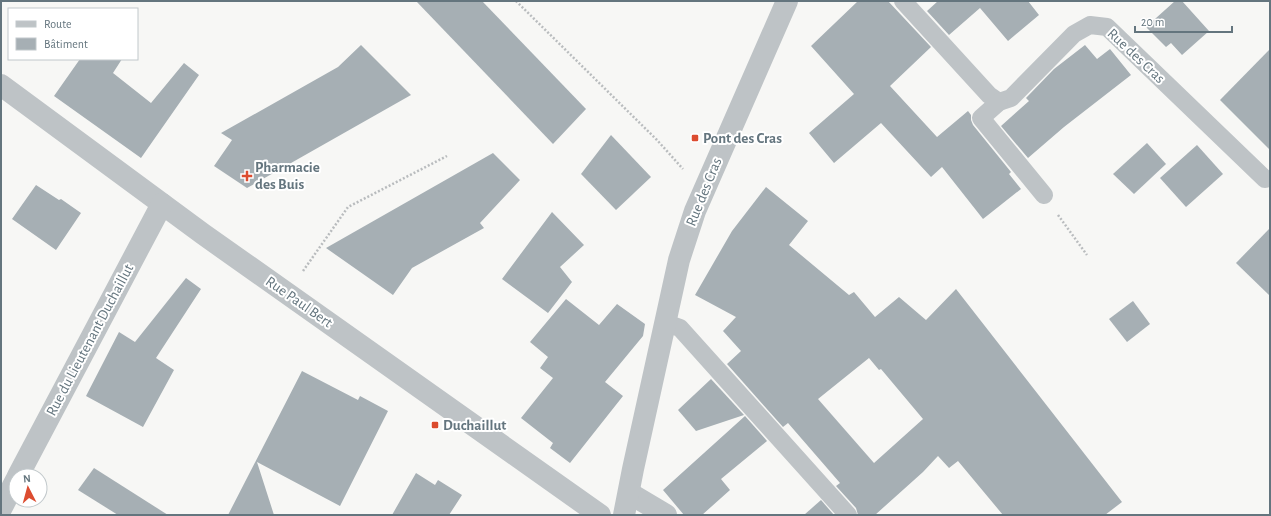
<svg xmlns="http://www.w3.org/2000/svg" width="1271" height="516" viewBox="0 0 1271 516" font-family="'Alegreya Sans',sans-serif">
	<rect width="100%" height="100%" fill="#f7f7f5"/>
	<g fill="#a6afb4" fill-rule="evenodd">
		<path d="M416,1H482L586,109L553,144Z"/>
		<path d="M858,1H888L931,47L890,86L937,137L968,111L971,115V120L973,125L1011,172L1009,174L1021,189L983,219L942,167L931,177L881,123L834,163L809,133L854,94L811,46Z"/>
		<path d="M938,1H1028L1039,15L1008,41L980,8L949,35L927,11Z"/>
		<path d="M1175,1H1182L1209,31L1182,55L1171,43L1166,47L1146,27Z"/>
		<path d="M361,45L411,95L247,188L214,166L232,140L221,133L338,67Z"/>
		<path d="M1085,45L1097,59L1110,49L1131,75L1064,127L1028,158L1001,126L1029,101L1026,98L1054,69Z"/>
		<path d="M1270,49V150L1220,100Z"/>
		<path d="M80,59H122L113,73L151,103L184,63L199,75L141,158L54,96Z"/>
		<path d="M611,135L651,177L616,210L581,174Z"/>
		<path d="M1147,143L1166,164L1134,194L1113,174Z"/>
		<path d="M1197,145L1223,174L1186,207L1160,178Z"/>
		<path d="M493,153L520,180L480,223L484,228L412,268L393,295L326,248Z"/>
		<path d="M36,185L59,200L61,199L81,213L56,250L12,219Z"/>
		<path d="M766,187L808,221L789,245L849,295L854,292L875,317L899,297L926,320L956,289L1122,502L1105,515H1003L958,461L949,468L938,456L923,472L875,515H858L856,508L836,486L840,483L788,423L783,427L727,364L741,351L723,331L736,317L695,295L732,231ZM869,358L879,370L881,369L923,419L874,463L818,399Z"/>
		<path d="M552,212L584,245L560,267L572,282L548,313L502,279Z"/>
		<path d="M1270,228V296L1236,263Z"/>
		<path d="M186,278L201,289L156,358L174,370L143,427L86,396L119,332L135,342Z"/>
		<path d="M566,299L599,325L617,304L645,324L643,336L605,382L623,396L570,463L550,448L553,443L521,418L553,378L540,368L548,357L530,342Z"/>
		<path d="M1133,301L1150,324L1127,342L1109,319Z"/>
		<path d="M302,371L358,400L360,396L388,411L340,506L257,462L274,515H228Z"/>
		<path d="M711,379L744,415L696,431L678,410Z"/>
		<path d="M745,416L767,441L721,479L730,490L702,515H684L663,490Z"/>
		<path d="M94,468L168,515H118L78,490Z"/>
		<path d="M416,473L435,485L438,480L462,495L449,515H392Z"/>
		<path d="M821,500L834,515H804Z"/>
	</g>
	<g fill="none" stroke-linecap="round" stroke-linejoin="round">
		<g stroke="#b9bcbe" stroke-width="2.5" stroke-dasharray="2 2" stroke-linecap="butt">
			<path d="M516,1L657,140L683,169"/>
			<path d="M1058,215L1087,255"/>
			<path d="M303,271L348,207L447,156"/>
		</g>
		<g stroke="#bec3c6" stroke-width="18">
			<path d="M903,1L989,95L999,102L1011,98L1074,34L1090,25L1107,27L1265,179"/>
			<path d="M999,102L981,118L1044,195"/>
			<path d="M666,323L680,328L848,515"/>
		</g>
		<g stroke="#bec3c6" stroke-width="22">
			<path d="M1,85L203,234L600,515"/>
			<path d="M18,476L162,204"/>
			<path d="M629,493L666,515"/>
			<path d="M1,509L16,480"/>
			<path d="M624,515L633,469L679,260L695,211L787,1"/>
		</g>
	</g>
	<g fill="#dc4c30" stroke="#fff" stroke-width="1.5">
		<rect x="691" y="134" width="8" height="8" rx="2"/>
		<path d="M245 170h4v4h4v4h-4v4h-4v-4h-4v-4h4z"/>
		<rect x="431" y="421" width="8" height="8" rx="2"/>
	</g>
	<g text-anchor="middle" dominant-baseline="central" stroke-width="4" stroke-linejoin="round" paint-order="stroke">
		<g font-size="15" fill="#64757e" stroke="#fff">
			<text transform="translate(1136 56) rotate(43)">Rue des Cras</text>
			<text transform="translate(704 192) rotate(-68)">Rue des Cras</text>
			<text transform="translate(299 302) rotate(35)">Rue Paul Bert</text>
			<text transform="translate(90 340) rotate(-62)">Rue du Lieutenant Duchaillut</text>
		</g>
		<g font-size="15" font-weight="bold" fill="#64757e" stroke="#fff" text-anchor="start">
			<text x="703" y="138">Pont des Cras</text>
			<text x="255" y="167">Pharmacie<tspan x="255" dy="17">des Buis</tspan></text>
			<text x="443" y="425">Duchaillut</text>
		</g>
	</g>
	<rect width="1271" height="516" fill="none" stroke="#64757e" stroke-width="4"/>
	<rect x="8" y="8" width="130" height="52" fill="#ffffff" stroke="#c1c8cb"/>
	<rect x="16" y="21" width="20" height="6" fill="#bec3c6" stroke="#c1c8cb"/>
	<text x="44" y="28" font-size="12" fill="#64757e">Route</text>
	<rect x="16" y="38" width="20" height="12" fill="#a6afb4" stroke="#c1c8cb"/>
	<text x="44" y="48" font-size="12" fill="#64757e">Bâtiment</text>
	<g transform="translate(28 488) rotate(354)"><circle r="19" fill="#ffffff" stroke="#c1c8cb"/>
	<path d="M0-3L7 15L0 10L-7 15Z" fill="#dc4c30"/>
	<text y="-6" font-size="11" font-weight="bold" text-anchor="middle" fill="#64757e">N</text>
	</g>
	<path d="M1135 26v6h97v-6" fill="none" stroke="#64757e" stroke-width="2"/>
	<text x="1141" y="26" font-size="12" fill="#64757e" stroke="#ffffff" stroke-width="3" paint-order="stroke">20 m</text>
</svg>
